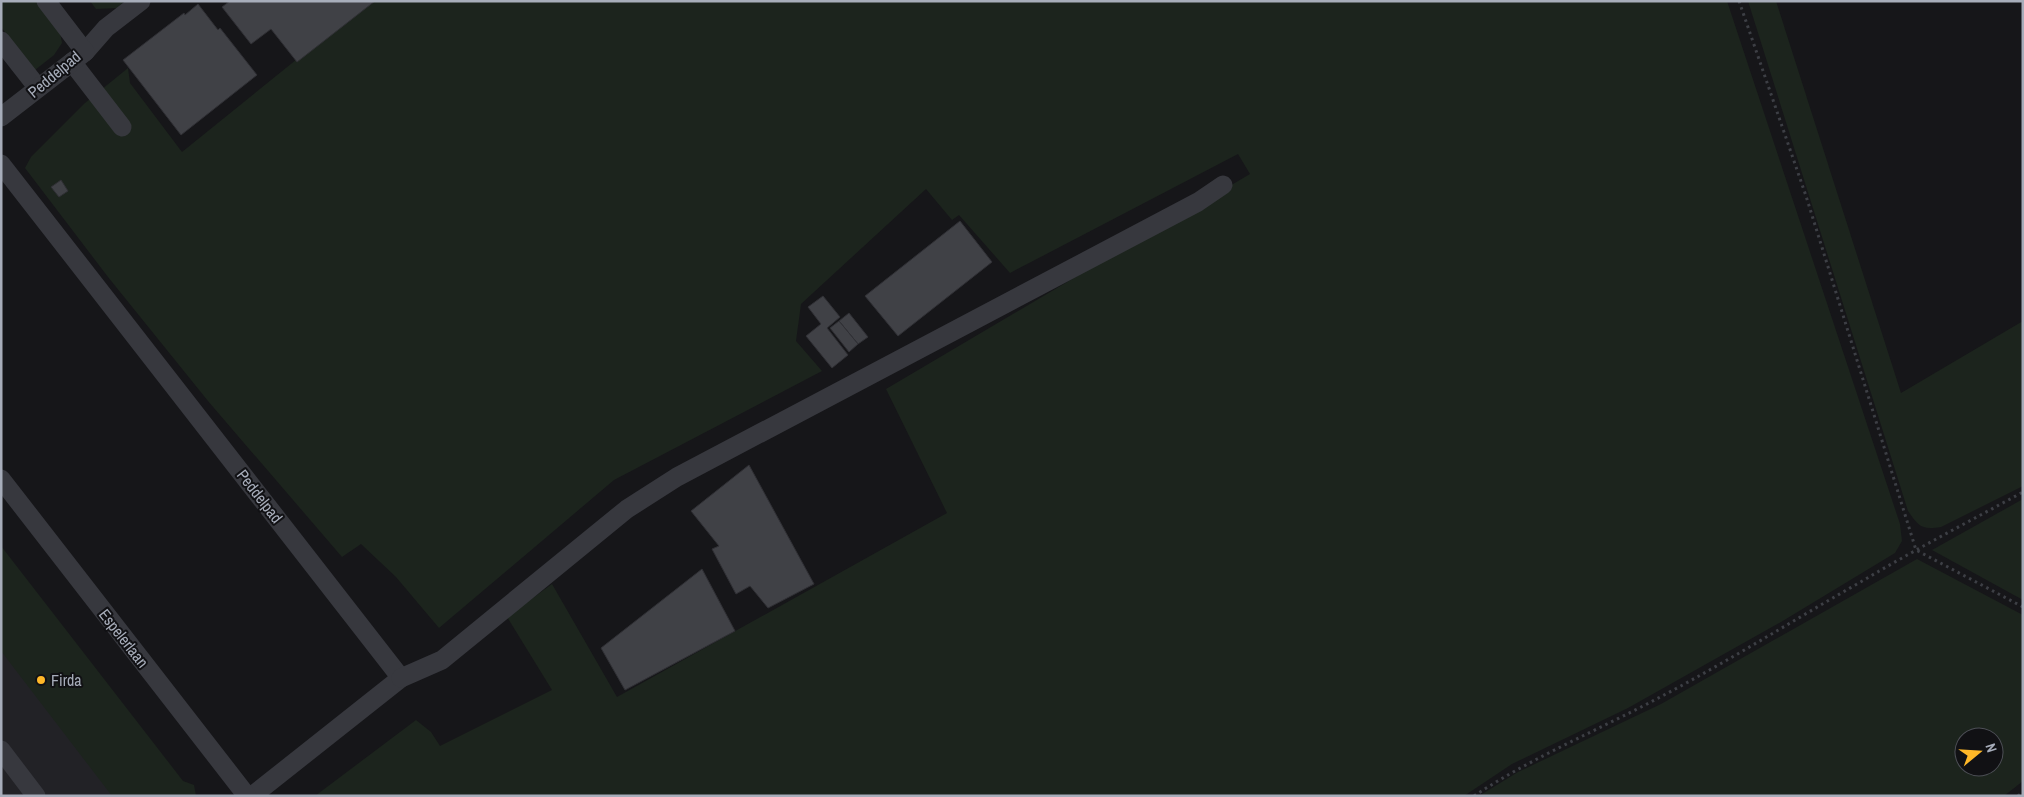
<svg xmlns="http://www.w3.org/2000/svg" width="2024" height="797" viewBox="0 0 2024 797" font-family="'Archivo Narrow',sans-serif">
	<rect width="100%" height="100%" fill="#161619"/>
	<path fill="#222226" d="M1,576L158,796H1Z"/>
	<g fill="#1c241d" fill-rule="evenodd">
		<path d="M1,1H38L59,28L62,43L54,55L35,70L1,27Z"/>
		<path d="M90,1H125L117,8L96,9Z"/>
		<path d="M369,1H1727L1900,524L1902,541L1895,553L1781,622L1628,708L1512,764L1464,796H315L416,720L431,732L440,746L552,690L507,617L552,584L617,697L947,513L886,389L1250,174L1238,154L1010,273L959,215L952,220L926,189L801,304L796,341L822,371L614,480L439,628L396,577L361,544L342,557L208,401L108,277L25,168L31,157L85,103L128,68L130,83L182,152Z"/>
		<path d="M1748,1H1776L1901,393L2023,321V486L1941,527C1922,530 1919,527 1908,511Z"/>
		<path d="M2023,499V600L1932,550Z"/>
		<path d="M1,546L183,781L194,785L196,796H112L1,651Z"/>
		<path d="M1917,559L2023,615V781L2004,796H1479L1518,772L1661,704ZM1964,737H1994V767H1964Z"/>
	</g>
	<g fill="#404146" stroke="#303035">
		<path d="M230,1H375L297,62L271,29L251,44L222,7Z"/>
		<path d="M198,4L218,30L220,28L257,75L181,135L123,60L184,13L185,15Z"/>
		<path d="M61,180L68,191L59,197L51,187Z"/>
		<path d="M960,221L992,262L898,336L865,296Z"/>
		<path d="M823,296L840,317L827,328L848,355L832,368L806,336L821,324L808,307Z"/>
		<path d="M849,313L868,337L858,344L839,321Z"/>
		<path d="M839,321L858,344L849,352L830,328Z"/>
		<path d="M749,465L814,584L768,608L750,586L736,594L712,549L719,546L691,511Z"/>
		<path d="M702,569L735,631L625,690L601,648Z"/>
	</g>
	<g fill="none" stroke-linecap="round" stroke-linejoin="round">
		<g stroke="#3d3f45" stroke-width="3" stroke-dasharray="2.5 4" stroke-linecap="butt">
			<path d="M1739,1L1806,196L1916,550L2023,607"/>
			<path d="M1474,796C1534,756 1601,729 1664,695C1732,659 1797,618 1864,580C1916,549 1970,521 2023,492"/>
			<path d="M2018,796L2023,792"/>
		</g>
		<g stroke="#37383e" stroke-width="19">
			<path d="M1,41L38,88"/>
			<path d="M85,52L106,28L141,1"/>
			<path d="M72,62L122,127"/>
			<path d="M1,117L85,52L46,1"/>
			<path d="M1,164L401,678L252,796"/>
			<path d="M1,479L247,796"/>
			<path d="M401,678L442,660L627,509L677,477L1198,202L1223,185"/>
			<path d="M1,750L36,796"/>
		</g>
	</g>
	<circle fill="#ffb828" stroke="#111114" stroke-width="2" cx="41" cy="680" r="5"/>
	<g text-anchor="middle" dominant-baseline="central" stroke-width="4" stroke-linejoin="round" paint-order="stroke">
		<g font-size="16" fill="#a7adba" stroke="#111114">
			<text transform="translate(54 74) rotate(-40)">Peddelpad</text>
			<text transform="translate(260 496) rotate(52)">Peddelpad</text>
			<text transform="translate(124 638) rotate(52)">Espelerlaan</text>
		</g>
		<g font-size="16" fill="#a7adba" stroke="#111114" text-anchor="start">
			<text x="51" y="680">Firda</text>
		</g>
	</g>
	<rect width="2024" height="797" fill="none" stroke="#a7adba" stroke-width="5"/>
	<g transform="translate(1979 752) rotate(72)"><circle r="24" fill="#111114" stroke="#4d4f56"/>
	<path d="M0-4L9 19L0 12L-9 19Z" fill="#ffb828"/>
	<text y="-8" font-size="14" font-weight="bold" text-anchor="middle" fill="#a7adba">N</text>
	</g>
</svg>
